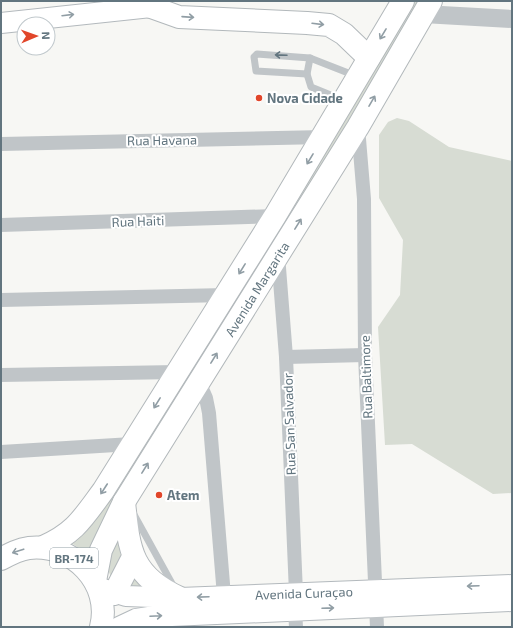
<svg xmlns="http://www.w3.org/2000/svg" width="513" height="628" viewBox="0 0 513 628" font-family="'Exo 2',sans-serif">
	<rect width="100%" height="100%" fill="#f7f7f4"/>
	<g fill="#d7dcd3">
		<path d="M415,1H426L90,556L70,542L140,445Z"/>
		<path d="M397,118L409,121L449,147L512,161V493L493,494L412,444L385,445L378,327L400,295L403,240L379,198V135L388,122Z"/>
		<path d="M119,532C119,564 124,572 151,588L131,590L114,584L108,570L113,543Z"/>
	</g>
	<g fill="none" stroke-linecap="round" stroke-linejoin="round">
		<g stroke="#b3b9bd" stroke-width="22">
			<g id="secondary">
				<path d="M1,23L151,7L159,1"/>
				<path d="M100,588L126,596L180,598L512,585"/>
				<path d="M119,627L136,619L149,617L512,601"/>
			</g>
		</g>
		<g stroke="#b2b8bb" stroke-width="24">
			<g id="primary">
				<path d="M151,7L179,17L307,23L329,25L344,34L369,58"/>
				<path d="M124,502C129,550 131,576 180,598"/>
				<path d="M43,547C75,533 83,518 103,491L275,216L403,1"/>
				<path d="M1,559C10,554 19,549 29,548C73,543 112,583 101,627"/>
				<path d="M95,581L101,550L124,502L358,127L431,1"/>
				<path d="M114,594L133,557"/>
			</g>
		</g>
		<g stroke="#c0c5c8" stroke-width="7">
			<path d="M310,58L307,74L311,87L343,100"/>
			<path d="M307,74L256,71L254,57L257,54L310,58L356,76"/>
			<path d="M132,511L175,589"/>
		</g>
		<g stroke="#c0c5c8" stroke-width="14">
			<path d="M358,127L364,199L365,355L377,627"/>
			<path d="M1,144L324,137"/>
			<path d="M1,225L275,216"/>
			<path d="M278,255L286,357L296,593"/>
			<path d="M1,300L226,295"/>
			<path d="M286,357L365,355"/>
			<path d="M1,375L177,372"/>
			<path d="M199,382L206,398L209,413L224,596"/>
			<path d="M1,452L132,444"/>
			<path d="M295,610L296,627"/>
		</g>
		<path stroke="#c0c5c8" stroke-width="18" d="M423,14L512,19"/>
		<use href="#secondary" stroke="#fff" stroke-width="20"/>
		<use href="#primary" stroke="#fff" stroke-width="22"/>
	</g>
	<defs><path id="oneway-shaft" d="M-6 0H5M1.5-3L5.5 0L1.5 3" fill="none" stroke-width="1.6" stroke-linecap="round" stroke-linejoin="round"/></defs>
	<g stroke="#919ea5">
		<use href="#oneway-shaft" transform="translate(68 15) rotate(-7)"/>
		<use href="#oneway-shaft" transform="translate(188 17) rotate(4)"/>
		<use href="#oneway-shaft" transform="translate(318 24) rotate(7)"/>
		<use href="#oneway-shaft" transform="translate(383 34) rotate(121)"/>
		<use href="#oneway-shaft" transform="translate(372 101) rotate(-60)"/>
		<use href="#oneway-shaft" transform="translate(310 159) rotate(121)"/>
		<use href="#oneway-shaft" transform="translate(298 224) rotate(-58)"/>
		<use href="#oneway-shaft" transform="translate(242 269) rotate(122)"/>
		<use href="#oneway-shaft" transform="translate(214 358) rotate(-58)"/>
		<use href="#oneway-shaft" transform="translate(157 403) rotate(122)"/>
		<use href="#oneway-shaft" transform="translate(145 468) rotate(-58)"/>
		<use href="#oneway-shaft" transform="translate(104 489) rotate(123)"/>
		<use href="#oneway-shaft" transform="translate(18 551) rotate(162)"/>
		<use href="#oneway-shaft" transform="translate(473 586) rotate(178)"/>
		<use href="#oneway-shaft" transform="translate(203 597) rotate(178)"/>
		<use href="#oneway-shaft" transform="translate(328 608) rotate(-2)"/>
		<use href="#oneway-shaft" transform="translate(156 616) rotate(-3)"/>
	</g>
	<use stroke="#62757f" href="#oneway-shaft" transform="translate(281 55) rotate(-178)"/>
	<g fill="#e1462a" stroke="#fff" stroke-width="1.5">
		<circle cx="259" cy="98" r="4"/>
		<circle cx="159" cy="495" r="4"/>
	</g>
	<g text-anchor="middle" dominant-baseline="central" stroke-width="4" stroke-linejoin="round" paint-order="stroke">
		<rect fill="#fff" stroke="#919ea5" stroke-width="1" x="50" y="548" width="48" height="20" rx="3"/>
		<g font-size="12" font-weight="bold" fill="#62757f">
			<text x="74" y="558">BR-174</text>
		</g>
		<g font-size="13" font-weight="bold" fill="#62757f" stroke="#fff" text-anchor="start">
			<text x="267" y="98">Nova Cidade</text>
			<text x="167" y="495">Atem</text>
		</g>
		<g font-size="13" fill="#62757f" stroke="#fff">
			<text transform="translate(162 140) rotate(-1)">Rua Havana</text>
			<text transform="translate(138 221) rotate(-2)">Rua Haiti</text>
			<text transform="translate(257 289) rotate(-58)">Avenida Margarita</text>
			<text transform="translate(366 377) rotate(-92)">Rua Baltimore</text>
			<text transform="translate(289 424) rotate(-92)">Rua San Salvador</text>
			<text transform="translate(304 593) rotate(-2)">Avenida Curaçao</text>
		</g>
	</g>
	<rect width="513" height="628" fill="none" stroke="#62757f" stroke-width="4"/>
	<g transform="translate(36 36) rotate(88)"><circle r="19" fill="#ffffff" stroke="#c0c8cc"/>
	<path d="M0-3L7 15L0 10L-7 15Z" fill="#e1462a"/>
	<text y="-6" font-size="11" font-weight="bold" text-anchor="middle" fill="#62757f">N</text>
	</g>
</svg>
